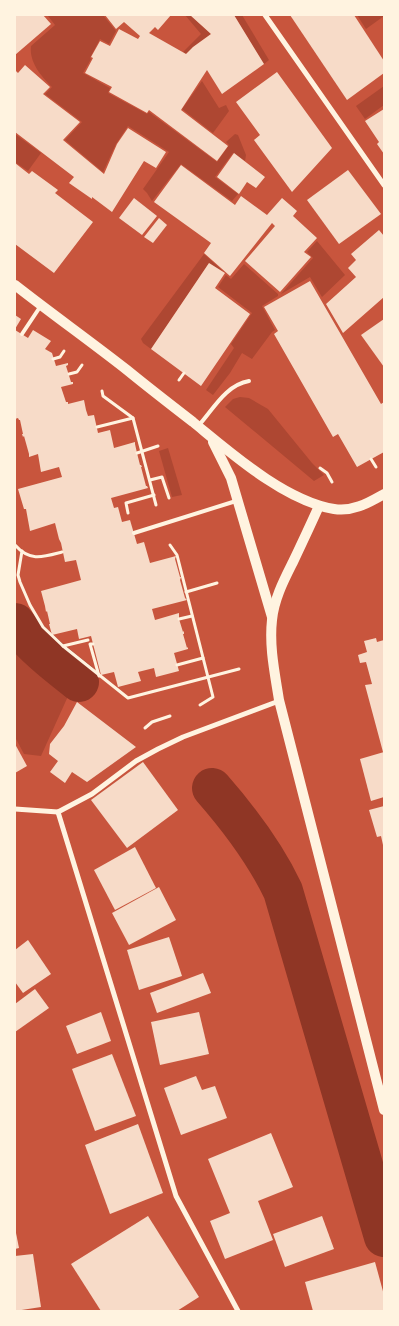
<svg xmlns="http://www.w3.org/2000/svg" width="399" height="1326" viewBox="0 0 399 1326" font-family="Montserrat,sans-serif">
	<rect width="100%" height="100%" fill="#c8553d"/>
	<g fill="#ae4732">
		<path d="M49,15H103L116,31L109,44L100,39L90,58L91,59L83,73L110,88L108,93L147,114L149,112L217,162L229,145L226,142L235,134L238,135L246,155L245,161L233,153L215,177L238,194L232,201L181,164L152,201L147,193L143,189L169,152L128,126L116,144L103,172L65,140L82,122L45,94L52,87C41,76 29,62 31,46L55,25L48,16Z"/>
		<path d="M185,15H190L211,34L193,47L186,54L183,52L201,34Z"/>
		<path d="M234,15H242L269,60L264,64Z"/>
		<path d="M357,15H384V16L366,29Z"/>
		<path d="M202,81L219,108L226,105L229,111L213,133L182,109Z"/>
		<path d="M384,86V105L365,119L356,106Z"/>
		<path d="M15,134L41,153L28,171L15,162Z"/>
		<path d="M317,241L345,275L322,297L310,277L281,294L313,258L307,252Z"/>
		<path d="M204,254L225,273L209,263L151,349L143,343L141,339Z"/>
		<path d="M244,264L278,294V296L262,306L275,330L272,332L252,359L242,353L230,373L213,395L206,390L234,348L231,344L252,313L218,287L226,275L231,279Z"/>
		<path d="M240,397L249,398L268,409L312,463L324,475L314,481L225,407L233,399Z"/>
		<path d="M168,448L182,495L172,497L159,451Z"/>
		<path d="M15,647L28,660L69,694L41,756L24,754L15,737Z"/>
	</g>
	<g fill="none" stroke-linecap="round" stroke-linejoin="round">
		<g stroke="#8f3625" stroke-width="40">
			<path d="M15,623C33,646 56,664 79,682"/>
			<path d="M212,788C240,820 265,853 283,891L384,1237"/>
		</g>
	</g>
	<g fill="#f7dbc8">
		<path d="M15,15H43L51,24L15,55Z"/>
		<path d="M105,15H171L158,30L155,27L149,33L186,54L193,47L211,34L190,15H234L264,64L222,94L207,70L181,110L228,146L217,161L149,110L147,113L109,92L112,87L85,73L93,58L91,57L100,41L110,46L119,29L138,39L140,36L124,22L116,29Z"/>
		<path d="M290,15H354L384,61V73L347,100Z"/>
		<path d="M25,65L50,87L43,94L80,122L63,140L104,174L117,144L128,128L166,152L156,168L144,161L112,212L92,197V199L69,183L74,177L15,132V70L18,73Z"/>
		<path d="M277,72L332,148L292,192L254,140L260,135L236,102Z"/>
		<path d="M384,109V154L377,144L379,142L365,121Z"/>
		<path d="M234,153L265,177L256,188L247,182L239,194L217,177Z"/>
		<path d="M15,163L29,174L32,171L58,190L55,193L93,222L54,273L15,244Z"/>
		<path d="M181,165L235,205L241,196L267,215L282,198L297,211L293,216L317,238L304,252L311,257L280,292L245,261L275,226L272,223L230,276L204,253L211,243L154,202Z"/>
		<path d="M348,170L381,214L339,244L307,200Z"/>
		<path d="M134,198L157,216L142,235L119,218Z"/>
		<path d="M159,218L167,225L153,243L144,237Z"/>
		<path d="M379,230L384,236V297L343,333L326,304L356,277L348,268L356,260L351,254Z"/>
		<path d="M209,263L225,273L215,288L250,314L201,386L151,349Z"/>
		<path d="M310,281L381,404L384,402V452L357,467L338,434L333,437L274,334L278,331L264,307Z"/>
		<path d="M15,315L21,319L15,329Z"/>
		<path d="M384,319V367L361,335Z"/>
		<path d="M15,330L28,338L33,330L51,341L45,349L52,353L56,366L68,363V365L66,366L71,382H73V384L61,387L66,402H68V404L84,400L86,410L88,416L94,415L98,433L110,430L114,448L135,442V444L137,453L140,465H141L142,467H141L146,486H147L148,488L111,498L114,508L118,507L122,522L130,520L137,544L144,542L150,563L176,556L175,559L180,577H181L180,580L185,598L187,600L152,609L155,620L179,613V619L183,632L184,631V634H183L187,648L188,647V649L174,653L179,671L156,677L154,668L138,672L141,681L118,687L114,672L101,675L91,636L79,639L77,629L52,635L49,624H50L47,611L46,612L45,606L41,591L81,580L76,560L65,562L61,543L59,539L55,523L30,531L26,509H24L18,489L62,477L59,467L41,472L38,454L29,457V454L24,436L23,437L22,434H23L20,420H19L18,418L15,419Z"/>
		<path d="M376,638L377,642L384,640L383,752L365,685L372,684L366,662L360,663L358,655L367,652L364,641Z"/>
		<path d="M77,702L136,747L87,782L72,772L65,783L50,772L58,761L49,754L50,744L64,726Z"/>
		<path d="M15,744L27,766L15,773Z"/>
		<path d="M384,752V797L371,801L360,759Z"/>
		<path d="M143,762L178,810L127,848L91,800Z"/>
		<path d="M384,806V845H383L381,836L377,837L369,810Z"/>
		<path d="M135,847L156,888L115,910L94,870Z"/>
		<path d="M159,887L176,920L129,945L112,913Z"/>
		<path d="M169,937L182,976L139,990L127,950Z"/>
		<path d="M28,940L51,974L23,993L15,982V950Z"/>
		<path d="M203,973L211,993L157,1013L150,993Z"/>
		<path d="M35,989L49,1008L15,1032V1004Z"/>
		<path d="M101,1012L111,1041L77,1054L66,1026Z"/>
		<path d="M199,1012L209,1054L160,1065L151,1022Z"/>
		<path d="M112,1054L136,1116L95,1131L72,1069Z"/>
		<path d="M196,1076L202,1090L215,1086L227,1118L181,1135L164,1088Z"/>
		<path d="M138,1124L163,1193L110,1214L85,1145Z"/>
		<path d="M271,1133L293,1187L258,1201L273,1240L225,1259L210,1221L230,1213L208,1159Z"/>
		<path d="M148,1216L199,1297L177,1311H101L71,1264Z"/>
		<path d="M322,1216L334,1249L285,1267L273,1234Z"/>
		<path d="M15,1233H16L19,1248L15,1249Z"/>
		<path d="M33,1254L41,1307L15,1311V1256Z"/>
		<path d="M375,1262L384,1295V1311H313L305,1282Z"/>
	</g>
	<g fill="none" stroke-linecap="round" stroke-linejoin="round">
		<g stroke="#fff3e0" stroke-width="3">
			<path d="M53,359L60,357L64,351"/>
			<path d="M69,374L77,372L82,365"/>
			<path d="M179,380L184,373"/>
			<path d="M102,391L103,396L133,418L156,505"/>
			<path d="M97,427L133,418"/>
			<path d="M137,453L158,446"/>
			<path d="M371,459L376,467"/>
			<path d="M320,468L327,473L332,482"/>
			<path d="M150,480L162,477L169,498"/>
			<path d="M128,513L126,503L154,495"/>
			<path d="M15,545C30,562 43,557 62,552"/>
			<path d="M170,545L177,555L213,697L200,705"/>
			<path d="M22,551L18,575L20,582L30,605L43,627L63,646L128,698L239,669"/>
			<path d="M186,592L217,583"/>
			<path d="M179,619L192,616"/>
			<path d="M93,644H90L99,676"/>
			<path d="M63,646L88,640"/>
			<path d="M177,665L203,658"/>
			<path d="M145,728L152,722L170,716"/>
		</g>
		<g stroke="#fff3e0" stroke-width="4">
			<path d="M22,334L40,307"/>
			<path d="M199,425C214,408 226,385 249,381"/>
			<path d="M134,533L236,501"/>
		</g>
		<g stroke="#fff3e0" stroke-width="5">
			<path d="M265,15L384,185"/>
			<path d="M15,809L58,812L92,794L136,761L158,749L183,737L279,701"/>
			<path d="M58,812L176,1196L238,1311"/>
		</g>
		<g stroke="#fff3e0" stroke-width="10">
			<path d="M15,285C52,314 90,341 127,370C149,388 171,405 193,422C231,453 285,501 334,509C353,512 368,503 384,494"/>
			<path d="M213,442L231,478L272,617"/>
			<path d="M319,506C311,524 302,543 293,562C284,580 274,599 272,620C269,647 275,674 279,700L384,1110"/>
		</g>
	</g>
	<rect width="399" height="1326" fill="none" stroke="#fff3e0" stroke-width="32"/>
</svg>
